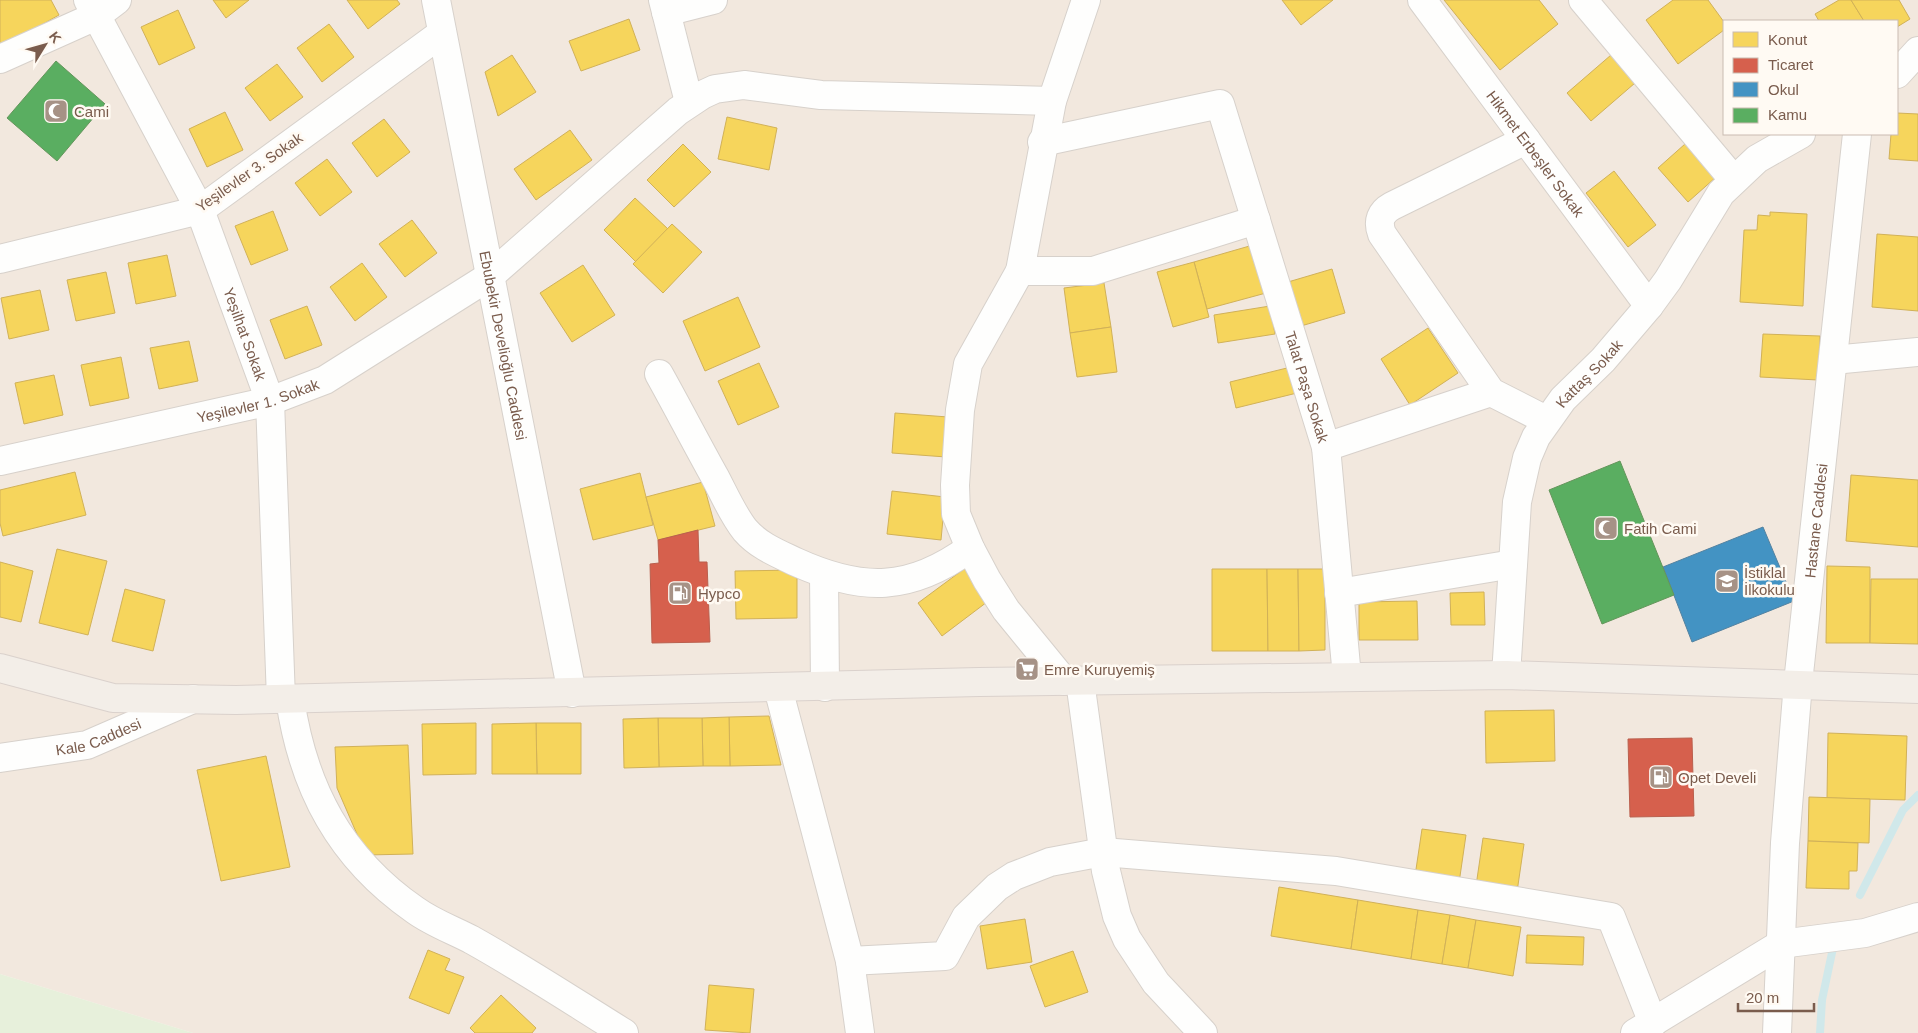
<svg xmlns="http://www.w3.org/2000/svg" width="1918" height="1033" viewBox="0 0 1918 1033" font-family="Arial,sans-serif">
	<rect width="100%" height="100%" fill="#f9f5f0"/>
	<path fill="#f2e8de" fill-rule="evenodd" d="M0,0H1918V1033H193L0,974ZM1724,21H1897V134H1724Z"/>
	<path fill="#e7f0db" d="M0,974L193,1033H0Z"/>
	<g fill="#f6d55c" stroke="#d1b158">
		<path d="M0,0H51L59,15L0,48Z"/>
		<path d="M213,0H249L226,18Z"/>
		<path d="M347,0H397L400,4L368,29Z"/>
		<path d="M1282,0H1333L1301,25Z"/>
		<path d="M1444,0H1539L1558,24L1500,70Z"/>
		<path d="M1673,0H1708L1724,22V30L1678,64L1646,20Z"/>
		<path d="M1839,0H1851L1864,21H1819L1815,14Z"/>
		<path d="M1851,0H1899L1910,19L1897,27V21H1864Z"/>
		<path d="M178,10L195,48L159,65L141,27Z"/>
		<path d="M629,19L640,50L581,71L569,41Z"/>
		<path d="M329,24L354,57L322,82L297,48Z"/>
		<path d="M512,55L536,92L498,116L485,72Z"/>
		<path d="M1611,55L1635,83L1591,121L1567,93Z"/>
		<path d="M277,64L303,97L270,121L245,88Z"/>
		<path d="M225,112L243,150L207,167L189,129Z"/>
		<path d="M1897,113L1918,114V161L1889,159L1891,134H1897Z"/>
		<path d="M727,117L777,128L769,170L718,159Z"/>
		<path d="M384,119L410,152L377,177L352,143Z"/>
		<path d="M570,130L592,160L536,200L514,169Z"/>
		<path d="M683,144L711,172L674,207L647,180Z"/>
		<path d="M1685,144L1715,178L1688,202L1658,168Z"/>
		<path d="M327,159L352,192L320,216L295,183Z"/>
		<path d="M1614,171L1656,225L1628,247L1586,193Z"/>
		<path d="M635,198L668,229L636,262L604,230Z"/>
		<path d="M273,211L288,250L251,265L235,226Z"/>
		<path d="M1770,212L1807,214L1803,306L1740,302L1744,230H1757L1758,215L1770,216Z"/>
		<path d="M412,220L437,253L405,277L379,244Z"/>
		<path d="M672,224L702,252L663,293L633,264Z"/>
		<path d="M1877,234L1918,237V311L1872,307Z"/>
		<path d="M1253,245L1266,293L1207,309L1194,262Z"/>
		<path d="M167,255L176,296L136,304L128,263Z"/>
		<path d="M1194,262L1209,317L1173,327L1157,272Z"/>
		<path d="M362,263L387,297L355,321L330,287Z"/>
		<path d="M583,265L615,315L572,342L540,293Z"/>
		<path d="M1332,269L1345,313L1301,326L1288,282Z"/>
		<path d="M106,272L115,313L76,321L67,280Z"/>
		<path d="M1104,283L1111,327L1070,333L1064,288Z"/>
		<path d="M40,290L49,330L9,339L1,298Z"/>
		<path d="M738,297L760,347L705,371L683,321Z"/>
		<path d="M307,306L322,345L285,359L270,320Z"/>
		<path d="M1270,306L1275,334L1218,343L1214,315Z"/>
		<path d="M1111,327L1117,372L1077,377L1070,333Z"/>
		<path d="M1428,328L1458,373L1410,405L1381,359Z"/>
		<path d="M1763,334L1820,336L1818,380L1760,377Z"/>
		<path d="M189,341L198,381L159,389L150,348Z"/>
		<path d="M121,357L129,398L90,406L81,365Z"/>
		<path d="M759,363L779,407L738,425L718,381Z"/>
		<path d="M1291,367L1297,393L1236,408L1230,382Z"/>
		<path d="M54,375L63,415L24,424L15,383Z"/>
		<path d="M895,413L948,417L946,457L892,453Z"/>
		<path d="M75,472L86,515L3,536L0,523V490Z"/>
		<path d="M640,473L653,525L593,540L580,489Z"/>
		<path d="M1851,475L1918,480V547L1846,541Z"/>
		<path d="M703,482L715,526L658,540L646,497Z"/>
		<path d="M892,491L945,497L941,540L887,534Z"/>
		<path d="M57,549L107,561L88,635L39,623Z"/>
		<path d="M0,562L33,571L21,622L0,617Z"/>
		<path d="M968,566L991,599L942,636L918,603Z"/>
		<path d="M1827,566L1870,567V643H1826Z"/>
		<path d="M1212,569H1267L1268,651H1212Z"/>
		<path d="M1267,569H1298L1299,651H1268Z"/>
		<path d="M1298,569H1325V650L1299,651Z"/>
		<path d="M797,570V618L736,619L735,571Z"/>
		<path d="M1871,579H1918V644L1870,643Z"/>
		<path d="M125,589L165,600L153,651L112,641Z"/>
		<path d="M1484,592L1485,625H1451L1450,593Z"/>
		<path d="M1417,601L1418,640H1359V602Z"/>
		<path d="M1554,710L1555,761L1486,763L1485,711Z"/>
		<path d="M769,716L781,765L730,766L729,717Z"/>
		<path d="M729,717L730,766H703L702,718Z"/>
		<path d="M658,718H702L703,766L659,767Z"/>
		<path d="M658,718L659,767L624,768L623,719Z"/>
		<path d="M476,723V774L423,775L422,724Z"/>
		<path d="M536,723H581V774H537Z"/>
		<path d="M536,723L537,774H492V724Z"/>
		<path d="M1828,733L1907,736L1905,800L1827,798Z"/>
		<path d="M408,745L413,854L366,855L337,788L335,747Z"/>
		<path d="M266,756L290,867L221,881L197,770Z"/>
		<path d="M1809,797L1870,799L1869,843L1808,841Z"/>
		<path d="M1422,829L1466,835L1459,883L1415,876Z"/>
		<path d="M1483,838L1524,844L1517,892L1476,886Z"/>
		<path d="M1808,841L1858,843L1857,871H1849V889L1806,888Z"/>
		<path d="M1279,887L1358,900L1351,949L1271,936Z"/>
		<path d="M1358,900L1418,910L1411,959L1351,949Z"/>
		<path d="M1418,910L1450,915L1442,964L1411,959Z"/>
		<path d="M1450,915L1476,920L1468,968L1442,964Z"/>
		<path d="M1025,919L1032,962L987,969L980,926Z"/>
		<path d="M1476,920L1521,927L1513,976L1468,968Z"/>
		<path d="M1527,935L1584,937L1583,965L1526,963Z"/>
		<path d="M428,950L450,959L445,970L464,977L449,1014L409,998Z"/>
		<path d="M1073,951L1088,992L1045,1007L1030,966Z"/>
		<path d="M709,985L754,989L750,1033L705,1030Z"/>
		<path d="M501,995L536,1028L532,1033H475L470,1028Z"/>
	</g>
	<g fill="#d6604d" stroke="#ba5f4d">
		<path d="M698,530L699,562H707L710,642L652,643L650,564L659,563L658,540Z"/>
		<path d="M1692,738L1694,816L1630,817L1628,739Z"/>
	</g>
	<path fill="#4393c3" stroke="#5482a0" d="M1763,527L1794,601L1692,642L1663,567Z"/>
	<g fill="#5aae61" stroke="#64955b">
		<path d="M56,61L105,104L57,161L7,118Z"/>
		<path d="M1620,461L1674,595L1602,624L1549,490Z"/>
	</g>
	<g fill="none" stroke-linecap="round" stroke-linejoin="round">
		<g stroke="#d0e8ea" stroke-width="8">
			<path d="M1860,895L1903,810L1918,795"/>
			<path d="M1820,1033L1822,1000L1833,948"/>
		</g>
		<g stroke="#d7d1cb" stroke-width="30">
			<g id="minor">
				<path id="s1" d="M88,0L200,210L270,401L281,699"/>
				<path id="s2" d="M436,0L572,693"/>
				<path d="M663,0L689,102"/>
				<path id="s3" d="M1422,0L1649,306"/>
				<path d="M1583,0L1733,179"/>
				<path d="M666,12L713,0"/>
				<path d="M0,59L96,16L117,0"/>
				<path d="M1897,74L1918,51"/>
				<path d="M1526,140L1392,206C1381,212 1377,221 1382,234L1491,392L1546,420"/>
				<path id="s4" d="M1042,142L1220,104L1326,447L1347,677"/>
				<path d="M0,259L200,210L442,33"/>
				<path d="M1020,271H1093L1256,220"/>
				<path d="M1833,360L1918,352"/>
				<path d="M659,374C678,408 696,443 715,477C724,494 733,515 745,530C759,546 777,553 796,562C862,592 910,592 970,548"/>
				<path d="M1326,447L1491,392"/>
				<path id="s5" d="M0,461L270,401L325,380L490,276L678,111L702,95L715,89L744,85L821,95L1052,101"/>
				<path d="M824,574L825,687"/>
				<path d="M1339,593L1513,564"/>
				<path id="s6" d="M1506,675L1517,502L1527,458L1536,437L1563,399L1603,360L1649,306L1668,280L1721,193L1757,159L1801,134"/>
				<path d="M1064,681L1006,610L987,580L970,548L956,514L955,485L960,410L968,364L1020,271L1052,101L1086,0"/>
				<path d="M1080,681L1106,871L1117,916L1127,939L1156,983L1203,1033"/>
				<path d="M778,688L850,961L860,1033"/>
				<path d="M290,699C303,788 340,858 415,910C433,923 453,930 472,940C524,969 574,1002 624,1033"/>
				<path id="s7" d="M0,758L87,745L193,699"/>
				<path d="M850,961L945,956L966,917L997,887L1014,876L1050,862L1103,852L1336,871L1611,917L1653,1023"/>
				<path d="M1635,1033L1781,944L1865,933L1918,917"/>
				<path id="s8" d="M1777,1033L1785,843L1798,683L1857,134"/>
			</g>
		</g>
		<g stroke="#dad1cc" stroke-width="30">
			<path id="major" d="M0,668L113,698L236,700L979,682L1506,675L1918,689"/>
		</g>
		<use href="#minor" stroke="#fefefd" stroke-width="28"/>
		<use href="#major" stroke="#f3eee8" stroke-width="28"/>
	</g>
	<defs>
		<g id="mosque-square" transform="scale(1.25)"><rect x="-9" y="-9" width="18" height="18" rx="4" fill="#a69286" stroke="#fffaf3"/><path d="M3.5-4.9A6 6 0 1 0 3.5 4.9A5 5 0 1 1 3.5-4.9Z" fill="#fff"/></g>
		<g id="school-square" transform="scale(1.25)"><rect x="-9" y="-9" width="18" height="18" rx="4" fill="#a69286" stroke="#fffaf3"/><path d="M0-5L7-2L0 1L-7-2ZM-4 1L0 2.5L4 1V4Q0 6-4 4Z" fill="#fff"/></g>
		<g id="fuel-square" transform="scale(1.25)"><rect x="-9" y="-9" width="18" height="18" rx="4" fill="#a69286" stroke="#fffaf3"/><path d="M-5.5-6h7V0h2V4h1.3V-2.5L3-4.5l.8-.8L6-3V5H2.5V1h-1V6h-7ZM-4.2-4.7v3.2H.2V-4.7Z" fill="#fff"/></g>
		<g id="supermarket-square" transform="scale(1.25)"><rect x="-9" y="-9" width="18" height="18" rx="4" fill="#a69286" stroke="#fffaf3"/><path d="M-6-5.5h2.5l.6 2H6L4.5 2H-2.5L-4.4-4H-6ZM-1.5 3.2a1.3 1.3 0 1 0 .1 0ZM3 3.2a1.3 1.3 0 1 0 .1 0Z" fill="#fff"/></g>
	</defs>
	<g fill-rule="evenodd">
		<use href="#mosque-square" x="56" y="111"/>
		<use href="#mosque-square" x="1606" y="528"/>
		<use href="#school-square" x="1727" y="581"/>
		<use href="#fuel-square" x="680" y="593"/>
		<use href="#supermarket-square" x="1027" y="669"/>
		<use href="#fuel-square" x="1661" y="777"/>
	</g>
	<g text-anchor="middle" dominant-baseline="central" stroke-width="5" stroke-linejoin="round" paint-order="stroke">
		<g font-size="15" fill="#7a5c4d" stroke="#fffaf3" text-anchor="start">
			<text x="74" y="111">Cami</text>
			<text x="1624" y="528">Fatih Cami</text>
			<text x="1744" y="572">İstiklal<tspan x="1744" dy="17">İlkokulu</tspan></text>
			<text x="698" y="593">Hypco</text>
			<text x="1044" y="669">Emre Kuruyemiş</text>
			<text x="1678" y="777">Opet Develi</text>
		</g>
		<g font-size="15" fill="#7a5c4d" stroke="#fffaf3">
			<text stroke="none"><textPath href="#s3" startOffset="191">Hikmet Erbeşler Sokak</textPath></text>
			<text transform="translate(249 172) rotate(-35)">Yeşilevler 3. Sokak</text>
			<text stroke="none"><textPath href="#s1" startOffset="370">Yeşilhat Sokak</textPath></text>
			<text stroke="none"><textPath href="#s2" startOffset="352">Ebubekir Develioğlu Caddesi</textPath></text>
			<text stroke="none"><textPath href="#s6" startOffset="324">Kattaş Sokak</textPath></text>
			<text stroke="none"><textPath href="#s4" startOffset="478">Talat Paşa Sokak</textPath></text>
			<text stroke="none"><textPath href="#s5" startOffset="265">Yeşilevler 1. Sokak</textPath></text>
			<text stroke="none"><textPath href="#s8" startOffset="514">Hastane Caddesi</textPath></text>
			<text stroke="none"><textPath href="#s7" startOffset="101">Kale Caddesi</textPath></text>
		</g>
	</g>
	<rect x="1723" y="20" width="175" height="115" fill="#fffaf3" stroke="#cabbb1"/>
	<rect x="1733" y="32" width="25" height="15" fill="#f6d55c" stroke="#cabbb1"/>
	<text x="1768" y="45" font-size="15" fill="#7a5c4d">Konut</text>
	<rect x="1733" y="58" width="25" height="15" fill="#d6604d" stroke="#cabbb1"/>
	<text x="1768" y="70" font-size="15" fill="#7a5c4d">Ticaret</text>
	<rect x="1733" y="82" width="25" height="15" fill="#4393c3" stroke="#cabbb1"/>
	<text x="1768" y="95" font-size="15" fill="#7a5c4d">Okul</text>
	<rect x="1733" y="108" width="25" height="15" fill="#5aae61" stroke="#cabbb1"/>
	<text x="1768" y="120" font-size="15" fill="#7a5c4d">Kamu</text>
	<g transform="translate(45 45) rotate(53)" stroke="#fffaf3" stroke-width="4" paint-order="stroke">
	<path d="M0-4L9 19L0 12L-9 19Z" fill="#7a5c4d"/>
	<text y="-8" font-size="14" font-weight="bold" text-anchor="middle" fill="#7a5c4d">K</text>
	</g>
	<path d="M1738 1003v8h76v-8" fill="none" stroke="#7a5c4d" stroke-width="2.5"/>
	<text x="1746" y="1003" font-size="15" fill="#7a5c4d" stroke="#fffaf3" stroke-width="4" paint-order="stroke">20 m</text>
</svg>
